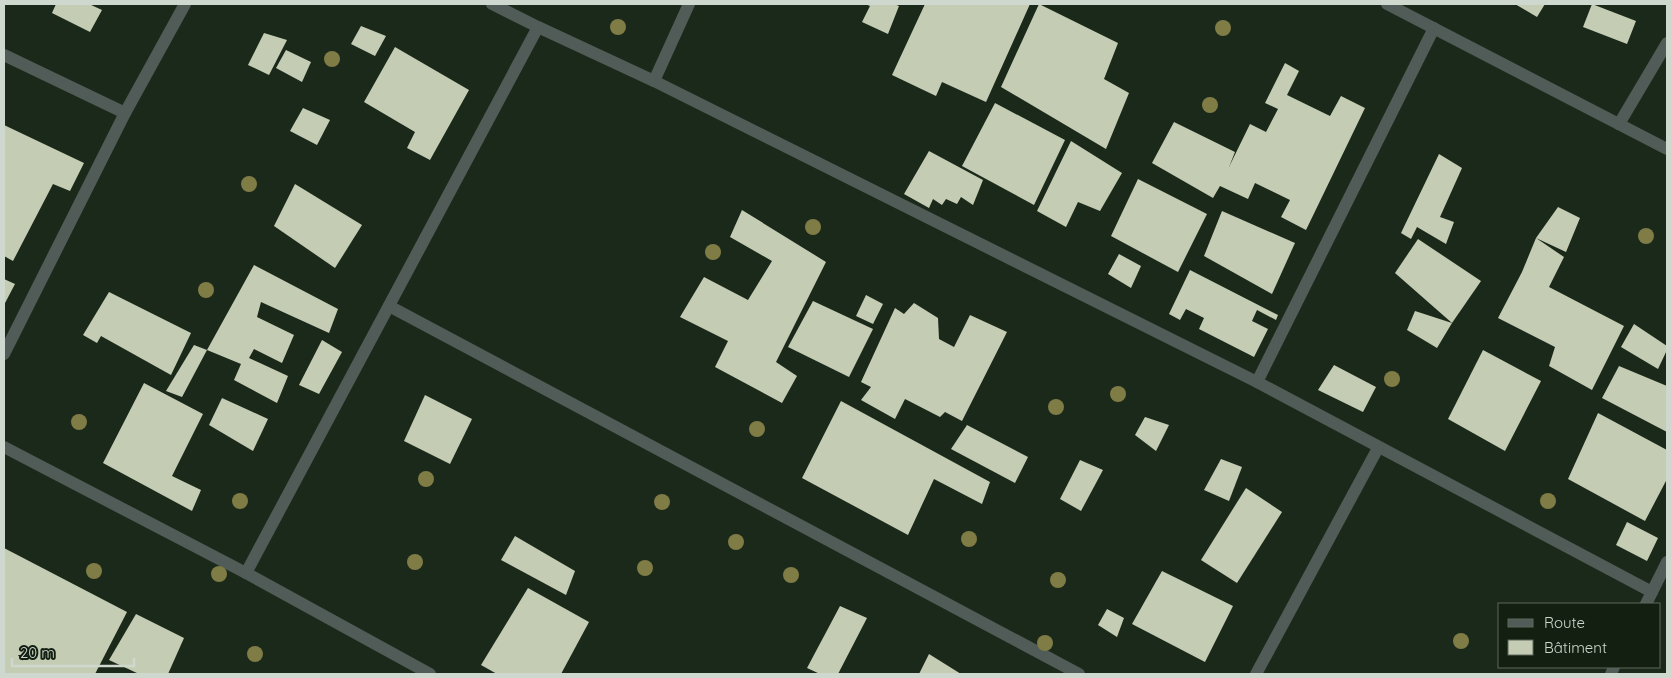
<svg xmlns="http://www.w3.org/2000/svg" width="1671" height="678" viewBox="0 0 1671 678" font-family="Quicksand,sans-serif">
	<rect width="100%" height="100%" fill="#1b291a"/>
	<g fill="#c5ccb4">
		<path d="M56,4H89L102,10L90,32L52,13Z"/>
		<path d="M865,4H894L899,6L888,34L862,22L870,6Z"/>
		<path d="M925,4H1030L986,102L942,82L936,96L892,75Z"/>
		<path d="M1039,4L1118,43L1104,79L1129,93L1106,149L1001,87Z"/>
		<path d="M1515,4H1545L1537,17Z"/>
		<path d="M1592,4L1636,21L1627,44L1583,27Z"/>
		<path d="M361,26L386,36L375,56L351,44Z"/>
		<path d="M264,33L287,40L269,75L248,65Z"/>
		<path d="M395,47L469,90L430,160L407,148L415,132L364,102Z"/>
		<path d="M286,50L311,62L302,82L276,68Z"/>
		<path d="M1285,63L1299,71L1287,95L1330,116L1341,96L1365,108L1306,230L1281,217L1290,200L1255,183L1248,199L1220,186L1213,198L1152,163L1174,122L1235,152L1229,167L1250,124L1266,132L1278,109L1265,103Z"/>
		<path d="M995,103L1065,140L1034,205L962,166Z"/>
		<path d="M303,108L330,120L317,145L290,131Z"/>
		<path d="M4,125L84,163L70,191L53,184L13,261L4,256Z"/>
		<path d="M1071,141L1122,173L1100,211L1078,202L1066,227L1037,211Z"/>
		<path d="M929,151L983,180L973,205L961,197L957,204L946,199L942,205L933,199L929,208L904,194Z"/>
		<path d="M1439,154L1462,168L1440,217L1454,222L1446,244L1417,227L1411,239L1401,233Z"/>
		<path d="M1138,179L1207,214L1178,272L1111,236Z"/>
		<path d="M295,184L362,225L335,268L274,226Z"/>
		<path d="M1558,207L1580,218L1566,252L1536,238L1564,257L1549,287L1624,326L1592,390L1549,366L1555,347L1498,318L1522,272L1536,238Z"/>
		<path d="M742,210L826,262L776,362L797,376L782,403L715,367L728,341L680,317L704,277L748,300L772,261L730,237Z"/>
		<path d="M1222,211L1295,243L1272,294L1204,256Z"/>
		<path d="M1418,239L1481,281L1452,323L1395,273Z"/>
		<path d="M1119,254L1141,266L1131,288L1108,274Z"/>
		<path d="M254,265L338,309L329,333L261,302L257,317L294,335L282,363L254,349L249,358L288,376L277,403L234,380L241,364L207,350Z"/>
		<path d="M1190,270L1278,315L1276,320L1257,310L1252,321L1268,329L1254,357L1199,329L1204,318L1186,309L1180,320L1169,314Z"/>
		<path d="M4,279L15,284L4,305Z"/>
		<path d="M109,292L191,333L171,375L101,336L97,343L83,335Z"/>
		<path d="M866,295L883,304L873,324L856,316Z"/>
		<path d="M813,301L873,329L849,377L788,347Z"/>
		<path d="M914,303L938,318L939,339L954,347L970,315L1007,332L962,421L945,412L940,417L905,399L895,419L861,400L871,387L861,382L895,308L904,314Z"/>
		<path d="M1415,311L1452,323L1437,348L1407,330Z"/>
		<path d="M1634,324L1667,346V350L1658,369L1621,347Z"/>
		<path d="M322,340L342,352L319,394L299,385Z"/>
		<path d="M194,345L207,350L182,397L166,391Z"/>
		<path d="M1483,350L1541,381L1505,451L1448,419Z"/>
		<path d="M1334,365L1376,387L1363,412L1318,390Z"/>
		<path d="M1619,366L1667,386V432L1602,398Z"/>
		<path d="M144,383L203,414L172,476L201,490L192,511L103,463Z"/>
		<path d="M425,395L472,419L450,464L404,441Z"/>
		<path d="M222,398L268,419L253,451L209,425Z"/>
		<path d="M841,401L990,482L982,504L934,479L908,535L802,478Z"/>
		<path d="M1598,413L1667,450V479L1645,521L1568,479Z"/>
		<path d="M1145,417L1169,425L1156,451L1135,435Z"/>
		<path d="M967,425L1028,457L1015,483L951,449Z"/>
		<path d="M1221,459L1242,467L1229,501L1204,490Z"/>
		<path d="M1080,460L1103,470L1081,511L1060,499Z"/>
		<path d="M1246,488L1282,512L1237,583L1201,560Z"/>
		<path d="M1627,522L1658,538L1647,561L1616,545Z"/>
		<path d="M515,536L575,571L566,595L501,560Z"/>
		<path d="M4,548L127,612L95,674H4Z"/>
		<path d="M1162,571L1233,606L1205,662L1132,624Z"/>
		<path d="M528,588L589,622L561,674H497L481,665Z"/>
		<path d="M840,606L867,618L838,674H820L807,668Z"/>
		<path d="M1107,609L1124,618L1117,637L1098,625Z"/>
		<path d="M136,614L184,638L168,674H139L109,660Z"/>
		<path d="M929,654L961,674H919Z"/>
	</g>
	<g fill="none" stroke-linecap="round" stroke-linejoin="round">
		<g stroke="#515b57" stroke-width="12">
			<path d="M492,4L538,27L654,81L1257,382L1652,592"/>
			<path d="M4,55L125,113"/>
			<path d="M654,81L689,4"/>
			<path d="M1619,124L1667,43"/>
			<path d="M389,306L1079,674"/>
			<path d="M4,354L125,113L185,4"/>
			<path d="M1257,382L1434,28"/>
			<path d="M4,447L246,573L430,674"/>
			<path d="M246,573L538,27"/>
			<path d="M1646,604L1667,562"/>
			<path d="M1256,674L1378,448"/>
			<path d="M1611,674L1614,667"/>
		</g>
		<path stroke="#515b57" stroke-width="12" d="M1387,4L1667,149"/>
	</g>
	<g fill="#807c46">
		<circle cx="618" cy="27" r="8"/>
		<circle cx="1223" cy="28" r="8"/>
		<circle cx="332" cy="59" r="8"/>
		<circle cx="1210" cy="105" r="8"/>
		<circle cx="249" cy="184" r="8"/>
		<circle cx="813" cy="227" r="8"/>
		<circle cx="1646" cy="236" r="8"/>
		<circle cx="713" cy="252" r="8"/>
		<circle cx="206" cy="290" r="8"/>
		<circle cx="1392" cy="379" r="8"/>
		<circle cx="1118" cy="394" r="8"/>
		<circle cx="1056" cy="407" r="8"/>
		<circle cx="79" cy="422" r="8"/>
		<circle cx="757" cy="429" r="8"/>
		<circle cx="426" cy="479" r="8"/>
		<circle cx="240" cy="501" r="8"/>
		<circle cx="1548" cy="501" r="8"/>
		<circle cx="662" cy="502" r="8"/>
		<circle cx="969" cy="539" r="8"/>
		<circle cx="736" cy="542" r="8"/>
		<circle cx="415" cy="562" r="8"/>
		<circle cx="645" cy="568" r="8"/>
		<circle cx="94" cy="571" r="8"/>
		<circle cx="219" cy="574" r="8"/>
		<circle cx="791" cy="575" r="8"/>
		<circle cx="1058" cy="580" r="8"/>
		<circle cx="1461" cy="641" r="8"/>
		<circle cx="1045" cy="643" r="8"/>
		<circle cx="255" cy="654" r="8"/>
	</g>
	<rect width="1671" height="678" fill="none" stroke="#cfd8cf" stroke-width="10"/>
	<rect x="1498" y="603" width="162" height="65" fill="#121f11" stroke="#5e695d"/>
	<rect x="1508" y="619" width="25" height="8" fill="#515b57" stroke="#5e695d"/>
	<text x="1544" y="628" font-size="15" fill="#cfd8cf">Route</text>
	<rect x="1508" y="640" width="25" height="15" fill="#c5ccb4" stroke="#5e695d"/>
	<text x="1544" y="653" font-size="15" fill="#cfd8cf">Bâtiment</text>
	<path d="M12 658v8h122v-8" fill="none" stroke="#cfd8cf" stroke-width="2.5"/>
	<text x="20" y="658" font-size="15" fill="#cfd8cf" stroke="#121f11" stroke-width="4" paint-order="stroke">20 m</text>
</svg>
